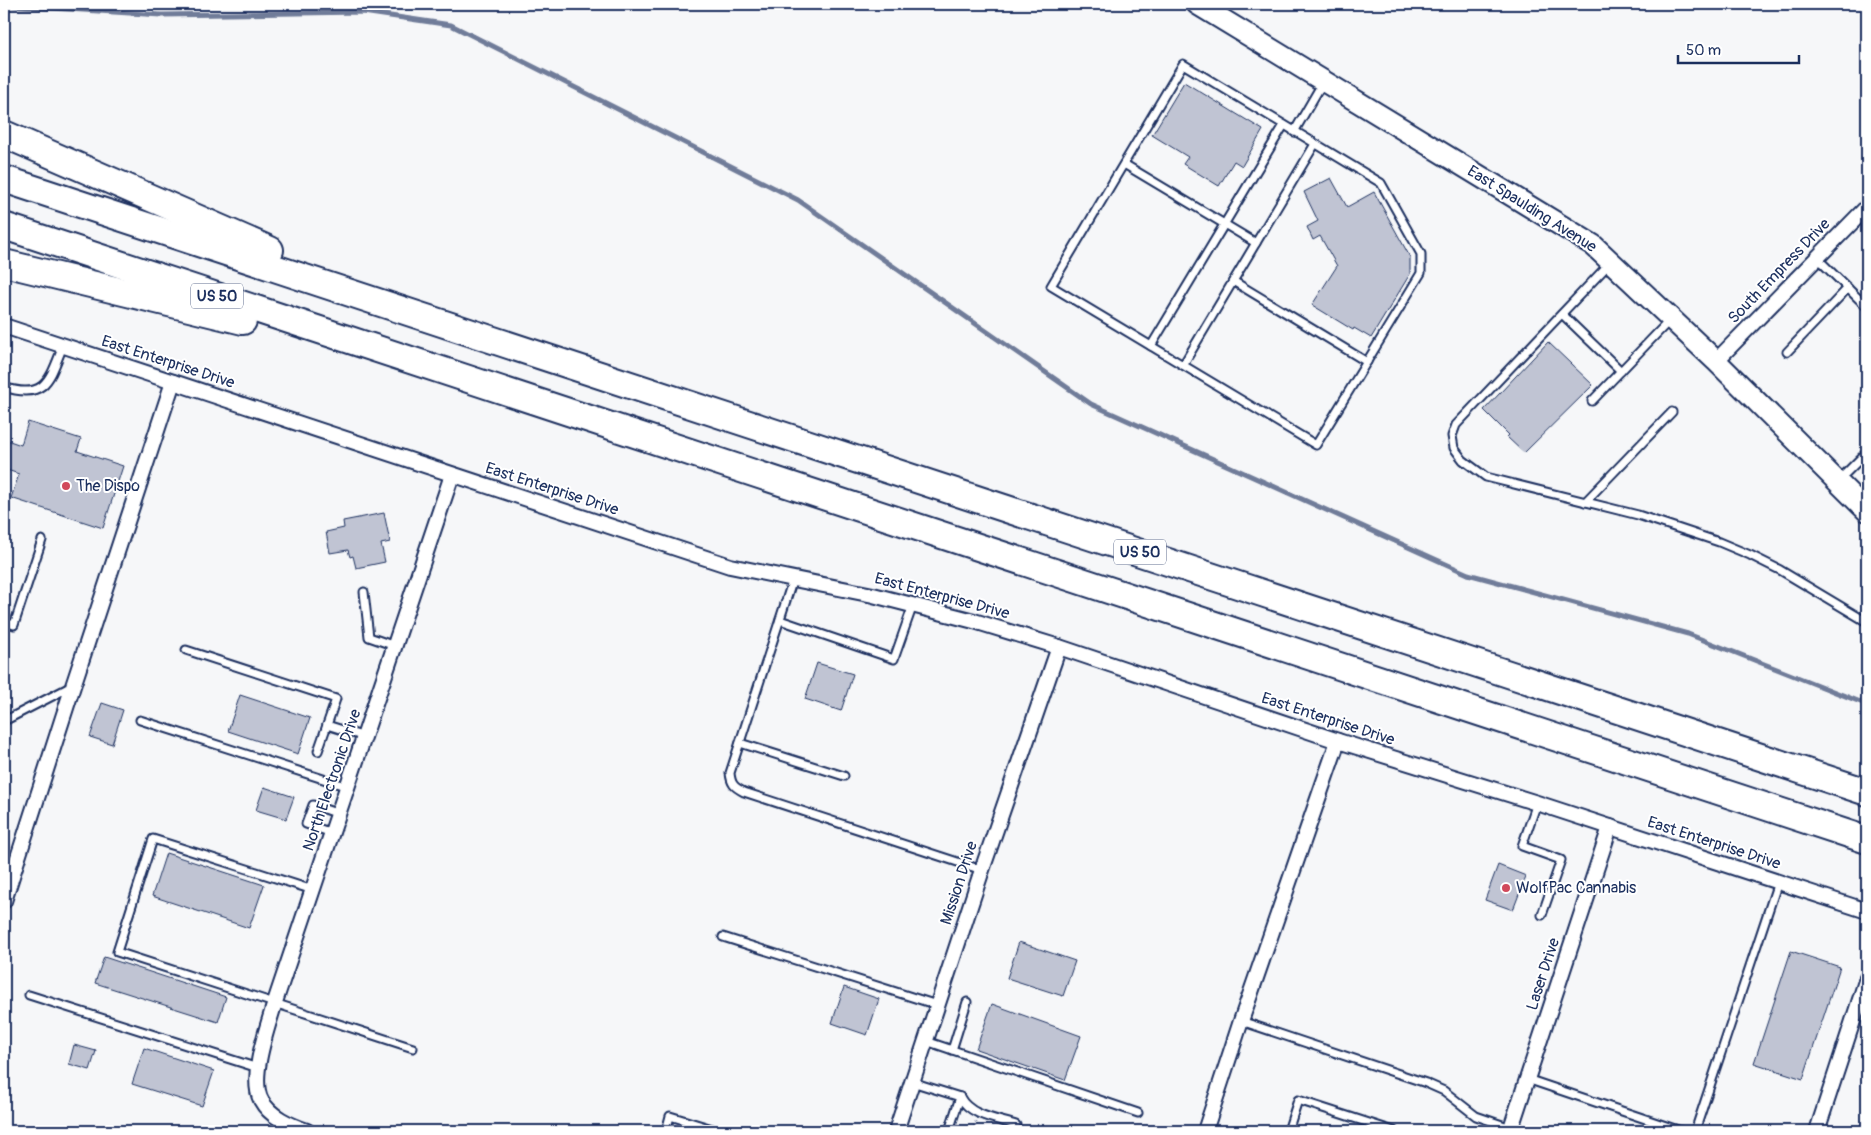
<svg xmlns="http://www.w3.org/2000/svg" width="1871" height="1135" viewBox="0 0 1871 1135" font-family="Pangolin,sans-serif">
	<rect width="100%" height="100%" fill="#f6f7f9"/>
	<filter id="ink" filterUnits="userSpaceOnUse"><feTurbulence type="fractalNoise" baseFrequency=".02" numOctaves="2"/><feDisplacementMap in="SourceGraphic" scale="10" xChannelSelector="R" yChannelSelector="G"/><feConvolveMatrix kernelMatrix="1 2 1 2 8 2 1 2 1" color-interpolation-filters="sRGB"/></filter>
	<g filter="url(#ink)">
		<g fill="none" stroke-linecap="round" stroke-linejoin="round">
			<path stroke="#707c99" stroke-width="5" d="M4,5L161,15L363,12L451,25L798,200L1091,404L1468,574L1688,634L1863,703L1867,702"/>
		</g>
		<g fill="#c0c4d3" stroke="#1b2f5e">
			<path d="M1184,82L1263,130L1242,166L1234,161L1219,186L1183,164L1188,157L1152,135Z"/>
			<path d="M1331,178L1347,207L1374,192L1410,257V274L1371,338L1354,328L1353,330L1312,305L1337,266L1320,236L1313,240L1307,227L1318,221L1304,192Z"/>
			<path d="M1548,342L1593,385L1524,453L1507,437L1509,435L1484,410Z"/>
			<path d="M28,422L81,439L77,451L123,466L103,528L11,498L19,474L4,469V439L21,445Z"/>
			<path d="M384,513L390,542L381,544L385,562L356,568L353,556L350,557L348,550L330,553L326,532L344,528L343,521Z"/>
			<path d="M817,663L853,674L841,711L805,699Z"/>
			<path d="M240,695L310,718L298,754L228,731Z"/>
			<path d="M102,703L123,710L112,744L90,737Z"/>
			<path d="M264,787L294,797L286,819L256,810Z"/>
			<path d="M166,853L264,885L249,928L152,896Z"/>
			<path d="M1498,865L1526,876L1513,910L1485,900Z"/>
			<path d="M1019,942L1075,961L1063,996L1007,978Z"/>
			<path d="M1791,951L1840,967L1803,1079L1754,1063Z"/>
			<path d="M104,957L226,997L218,1022L95,983Z"/>
			<path d="M844,987L879,999L867,1035L832,1023Z"/>
			<path d="M992,1004L1081,1036L1065,1080L976,1049Z"/>
			<path d="M74,1045L96,1051L90,1070L69,1064Z"/>
			<path d="M144,1048L214,1071L202,1106L132,1084Z"/>
		</g>
		<g fill="none" stroke-linecap="round" stroke-linejoin="round">
			<g stroke="#1b2f5e" stroke-width="11">
				<g id="lane">
					<path d="M1183,64L1381,183L1421,254V273L1316,445L1051,286Z"/>
					<path d="M1294,132L1323,82"/>
					<path d="M1124,164L1256,243"/>
					<path d="M1817,258L1867,307"/>
					<path d="M1609,264L1456,425L1452,436L1454,448L1463,460L1486,477L1638,515L1719,542L1750,555L1780,570L1867,622"/>
					<path d="M1233,281L1367,362"/>
					<path d="M1562,314L1621,371"/>
					<path d="M1151,346L1284,125"/>
					<path d="M1787,352L1848,288"/>
					<path d="M1183,365L1315,144"/>
					<path d="M4,387C46,401 50,378 63,346"/>
					<path d="M1592,401L1669,321"/>
					<path d="M1839,480L1867,452"/>
					<path d="M4,497V500"/>
					<path d="M1585,502L1672,412"/>
					<path d="M793,579L730,773C731,784 734,787 744,792L982,870"/>
					<path d="M364,592L369,637L395,646"/>
					<path d="M780,620L894,659L913,605"/>
					<path d="M4,622L14,625L42,540"/>
					<path d="M186,650L336,699L327,725"/>
					<path d="M140,720L348,787"/>
					<path d="M4,721L72,686"/>
					<path d="M740,743L844,776"/>
					<path d="M318,751L327,725L365,737"/>
					<path d="M1537,803L1522,846L1561,860L1542,915"/>
					<path d="M332,833L306,824L313,805L339,814"/>
					<path d="M313,890L153,839L117,952L413,1048"/>
					<path d="M723,937L937,1005"/>
					<path d="M29,995L258,1068"/>
					<path d="M1241,1021L1426,1083L1444,1091L1476,1116L1511,1128"/>
					<path d="M926,1041L1138,1113"/>
					<path d="M952,1050L967,1002"/>
					<path d="M1527,1079L1681,1131"/>
					<path d="M912,1082L960,1097L949,1131"/>
					<path d="M960,1097C970,1116 997,1119 1016,1125"/>
					<path d="M666,1131L670,1116L719,1131"/>
					<path d="M1288,1131L1298,1100L1394,1131"/>
					<path d="M1695,1131L1778,882"/>
					<path d="M1866,1131L1867,1128"/>
				</g>
			</g>
			<g stroke="#1b2f5e" stroke-width="18">
				<g id="street">
					<path d="M4,326L730,566L873,595L974,621L1059,647L1338,741L1537,803L1867,911"/>
					<path d="M1716,361L1867,207"/>
					<path d="M4,901L73,686L173,382"/>
					<path d="M307,1131C290,1125 270,1117 261,1100C249,1077 268,1026 275,1002L452,475"/>
					<path d="M896,1131L982,870L1059,647"/>
					<path d="M1205,1131L1241,1021L1338,741"/>
					<path d="M1510,1131L1610,827"/>
					<path d="M1817,1131L1867,978"/>
				</g>
			</g>
			<g stroke="#1b2f5e" stroke-width="24">
				<path id="secondary" d="M1197,4L1593,245L1716,361L1867,511"/>
			</g>
			<g stroke="#1b2f5e" stroke-width="30">
				<g id="highway">
					<path d="M4,134L270,250"/>
					<path d="M4,179L1867,792"/>
					<path d="M4,226L1867,840"/>
					<path d="M4,263L243,321"/>
				</g>
			</g>
			<path stroke="#1b2f5e" stroke-width="3" stroke-dasharray="5 4" stroke-linecap="butt" d="M973,1131L976,1122"/>
			<use href="#lane" stroke="#fff" stroke-width="7"/>
			<use href="#street" stroke="#fff" stroke-width="14"/>
			<use href="#secondary" stroke="#fff" stroke-width="20"/>
			<use href="#highway" stroke="#fff" stroke-width="26"/>
		</g>
	</g>
	<g fill="#d1495b" stroke="#fff" stroke-width="2">
		<circle cx="66" cy="486" r="5"/>
		<circle cx="1506" cy="888" r="5"/>
	</g>
	<g text-anchor="middle" dominant-baseline="central" stroke-width="4" stroke-linejoin="round" paint-order="stroke">
		<g fill="#fff" stroke="#5f6d8e" stroke-width="1">
			<rect x="191" y="283.5" width="52" height="25" rx="4"/>
			<rect x="1114" y="539.5" width="52" height="25" rx="4"/>
		</g>
		<g font-size="15" font-weight="bold" fill="#1b2f5e">
			<text x="217" y="296">US 50</text>
			<text x="1140" y="552">US 50</text>
		</g>
		<g font-size="16" fill="#1b2f5e" stroke="#fff">
			<text transform="translate(1532 209) rotate(32)">East Spaulding Avenue</text>
			<text transform="translate(1779 271) rotate(-46)">South Empress Drive</text>
			<text transform="translate(168 362) rotate(18)">East Enterprise Drive</text>
			<text transform="translate(552 489) rotate(18)">East Enterprise Drive</text>
			<text transform="translate(942 596) rotate(15)">East Enterprise Drive</text>
			<text transform="translate(1328 719) rotate(18)">East Enterprise Drive</text>
			<text transform="translate(332 780) rotate(-71)">North Electronic Drive</text>
			<text transform="translate(1714 843) rotate(18)">East Enterprise Drive</text>
			<text transform="translate(959 883) rotate(-72)">Mission Drive</text>
			<text transform="translate(1543 974) rotate(-72)">Laser Drive</text>
		</g>
		<g font-size="16" fill="#1b2f5e" stroke="#fff" text-anchor="start">
			<text x="76" y="486">The Dispo</text>
			<text x="1516" y="888">WolfPac Cannabis</text>
		</g>
	</g>
	<rect width="1871" height="1135" fill="none" stroke="#fff" stroke-width="20"/>
	<rect x="10" y="10" width="1851" height="1115" fill="none" stroke="#1b2f5e" stroke-width="2" filter="url(#ink)"/>
	<path d="M1678 55v8h121v-8" fill="none" stroke="#1b2f5e" stroke-width="2.5"/>
	<text x="1686" y="55" font-size="15" fill="#1b2f5e" stroke="#ffffff" stroke-width="4" paint-order="stroke">50 m</text>
</svg>
